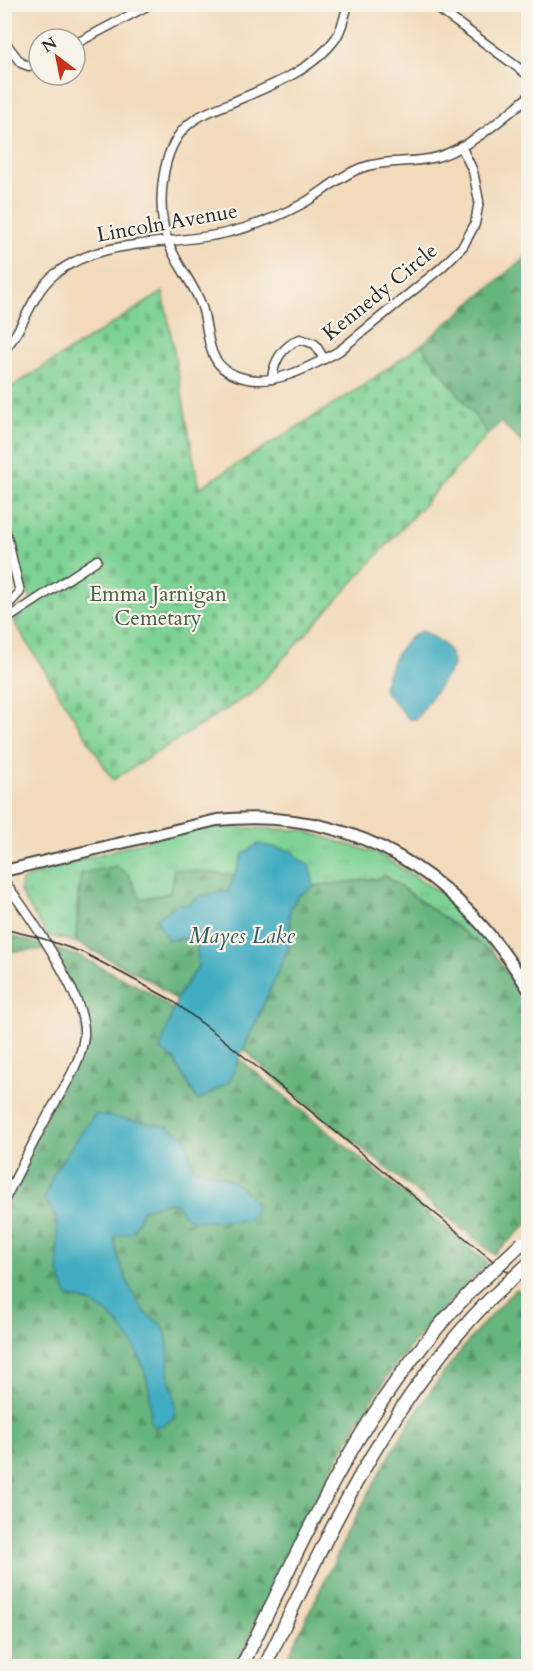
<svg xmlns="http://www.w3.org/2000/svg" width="533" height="1671" viewBox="0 0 533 1671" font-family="Cardo,serif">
	<defs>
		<pattern id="grass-tufts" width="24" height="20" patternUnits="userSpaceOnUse" patternTransform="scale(1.5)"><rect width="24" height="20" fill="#7ed295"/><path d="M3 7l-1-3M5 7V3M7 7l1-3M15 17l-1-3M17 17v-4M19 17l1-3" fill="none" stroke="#6db481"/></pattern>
		<pattern id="forest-firs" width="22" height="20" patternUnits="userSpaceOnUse" patternTransform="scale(1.5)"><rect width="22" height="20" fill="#66b47e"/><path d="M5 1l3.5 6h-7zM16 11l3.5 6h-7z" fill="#549367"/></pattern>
		<pattern id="cemetery-stones" width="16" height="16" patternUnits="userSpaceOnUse" patternTransform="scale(1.5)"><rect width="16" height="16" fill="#7ed295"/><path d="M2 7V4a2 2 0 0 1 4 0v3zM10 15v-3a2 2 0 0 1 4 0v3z" fill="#6db481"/></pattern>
	</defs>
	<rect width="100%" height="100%" fill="#f7f3e8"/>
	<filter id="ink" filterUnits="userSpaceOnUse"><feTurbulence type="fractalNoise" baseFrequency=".0167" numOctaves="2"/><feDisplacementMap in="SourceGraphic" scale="12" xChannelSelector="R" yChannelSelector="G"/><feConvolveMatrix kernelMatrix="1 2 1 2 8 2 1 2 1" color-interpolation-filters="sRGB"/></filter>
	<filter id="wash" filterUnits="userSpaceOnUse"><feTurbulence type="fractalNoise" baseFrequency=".008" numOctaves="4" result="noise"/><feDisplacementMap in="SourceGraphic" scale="24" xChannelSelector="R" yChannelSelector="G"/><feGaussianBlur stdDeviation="1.35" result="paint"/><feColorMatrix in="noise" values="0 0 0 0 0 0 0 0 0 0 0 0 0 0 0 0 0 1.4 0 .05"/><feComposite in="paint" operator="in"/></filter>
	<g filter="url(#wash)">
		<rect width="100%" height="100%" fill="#f2dabb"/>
		<path fill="url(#grass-tufts)" stroke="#547e60" stroke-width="1.5" d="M216,827L301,830L379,854L441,893L479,927L494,954L385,875L383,878L314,886L309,865L300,860L293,851L243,854L235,875L174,869L170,893L141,899L128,874L78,888L76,942L47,935L20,892L22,881L46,870L171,833Z"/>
		<g fill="url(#forest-firs)" stroke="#487054" stroke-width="1.5">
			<path d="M528,255V449L501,422L488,434L421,345Z"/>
			<path d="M116,866L128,874L141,899L170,893L174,869L235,875L229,891L201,896L187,905L177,940L187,938L197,946L198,967L176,1000L148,979L76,942L81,873Z"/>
			<path d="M384,875L494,954L528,1005V1224L494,1254L280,1083L244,1049L291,942L289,912L297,897L314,886L382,878Z"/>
			<path d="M5,934L81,957L149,992L242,1061L488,1263C452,1298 417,1335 388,1376C326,1466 284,1569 236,1666H5L4,1201L83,1043L81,1014L48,949L5,952Z"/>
			<path d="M516,1289L528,1295V1666H284C348,1531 408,1395 516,1289Z"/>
		</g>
		<path fill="url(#cemetery-stones)" stroke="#547e60" stroke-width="1.5" d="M163,292L199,488L355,391L421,345L488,434L252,693L113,780L11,617L32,603L5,524V391Z"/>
		<g fill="#43adc2" stroke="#376c76" stroke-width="1.5">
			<path d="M422,631C438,639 453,647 453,666L416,719H409L383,689C388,668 401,638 422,631Z"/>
			<path d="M258,844L293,851L300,860L309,865L314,886L297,897L289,912L291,942L229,1082L198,1101L174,1060L160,1050L178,996L198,967L197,946L187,938L168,940L156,918L180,903L187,905L200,896L229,891L243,854Z"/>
			<path d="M95,1114L167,1126L186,1137L193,1167C219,1175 241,1180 256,1204L254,1214L247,1221H194L184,1215L176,1203L168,1202L143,1209L133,1232L115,1236C113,1254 135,1304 149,1316C155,1321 162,1322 165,1331C170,1344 168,1358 168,1371C169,1388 191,1422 154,1427L150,1421C156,1372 123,1303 69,1297C52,1273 61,1246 56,1219C54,1213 48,1205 44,1199L55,1170Z"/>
		</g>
	</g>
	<g filter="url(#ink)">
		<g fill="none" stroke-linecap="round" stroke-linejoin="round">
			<g stroke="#494541" stroke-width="11">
				<g id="minor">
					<path d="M348,4C345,15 342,29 336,38C312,72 265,88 228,104C211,111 195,116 182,131C160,157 156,212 169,244C177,265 193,283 201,304C211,331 203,364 237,376C271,389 310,367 339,351L442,267L463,246L475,224L479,201L473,171L461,146"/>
					<path d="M432,4L528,75"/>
					<path d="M4,41L21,63L29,66L39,63"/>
					<path d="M75,44L151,4"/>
					<path d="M4,350C25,328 31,293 55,274C102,237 170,246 226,233C252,227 278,217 302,204C322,193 339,176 361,168C386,159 412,164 437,157C471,147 502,119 528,97"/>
					<path d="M272,379C274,360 282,347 300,339L315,344L324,359"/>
					<path d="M4,524L20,592L4,609"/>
					<path d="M4,621L97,560"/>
					<path d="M4,881C28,913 87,997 84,1035C82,1064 59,1094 46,1119C31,1146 18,1174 4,1201"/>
				</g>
			</g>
			<g stroke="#494541" stroke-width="14">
				<path id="major" d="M4,871L217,820C355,806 458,873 528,989"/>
			</g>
			<g stroke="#494541" stroke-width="15">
				<g id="highway">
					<path d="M242,1666C310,1527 363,1400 474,1288"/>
					<path d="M265,1666C330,1531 383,1408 490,1299"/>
				</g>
			</g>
			<use href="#minor" stroke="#fff" stroke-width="8"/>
			<use href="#major" stroke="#fff" stroke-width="10"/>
			<use href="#highway" stroke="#fff" stroke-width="12"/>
			<path stroke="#2b2b2b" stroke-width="1.5" d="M4,929L41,938L84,953L170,999L219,1036L493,1261L528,1286"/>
			<g stroke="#494541" stroke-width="15" stroke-linecap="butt">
				<g id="highway-bridge">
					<path d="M474,1288L522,1243"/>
					<path d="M490,1299L528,1264"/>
				</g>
			</g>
			<use href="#highway-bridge" stroke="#fff" stroke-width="12"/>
		</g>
	</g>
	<g text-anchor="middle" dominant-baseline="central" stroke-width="4.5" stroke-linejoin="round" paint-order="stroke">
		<g font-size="21" fill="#2b2b2b" stroke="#f7f3e8">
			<text transform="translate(167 223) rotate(-10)">Lincoln Avenue</text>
			<text transform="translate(380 292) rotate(-39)">Kennedy Circle</text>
		</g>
		<g font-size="21" fill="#445d4b" stroke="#f7f3e8">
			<text x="158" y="594">Emma Jarnigan<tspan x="158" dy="24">Cemetary</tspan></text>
		</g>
		<g font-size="22" font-style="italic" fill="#335860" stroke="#f7f3e8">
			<text x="242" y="936">Mayes Lake</text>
		</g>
	</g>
	<rect width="533" height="1671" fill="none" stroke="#f7f3e8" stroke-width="24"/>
	<g transform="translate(57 57) rotate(328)"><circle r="28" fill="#f7f3e8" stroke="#a5a39c" stroke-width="1.5"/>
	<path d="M0-4.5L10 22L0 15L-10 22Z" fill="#c8321e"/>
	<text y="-9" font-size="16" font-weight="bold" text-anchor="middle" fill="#2b2b2b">N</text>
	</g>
</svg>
